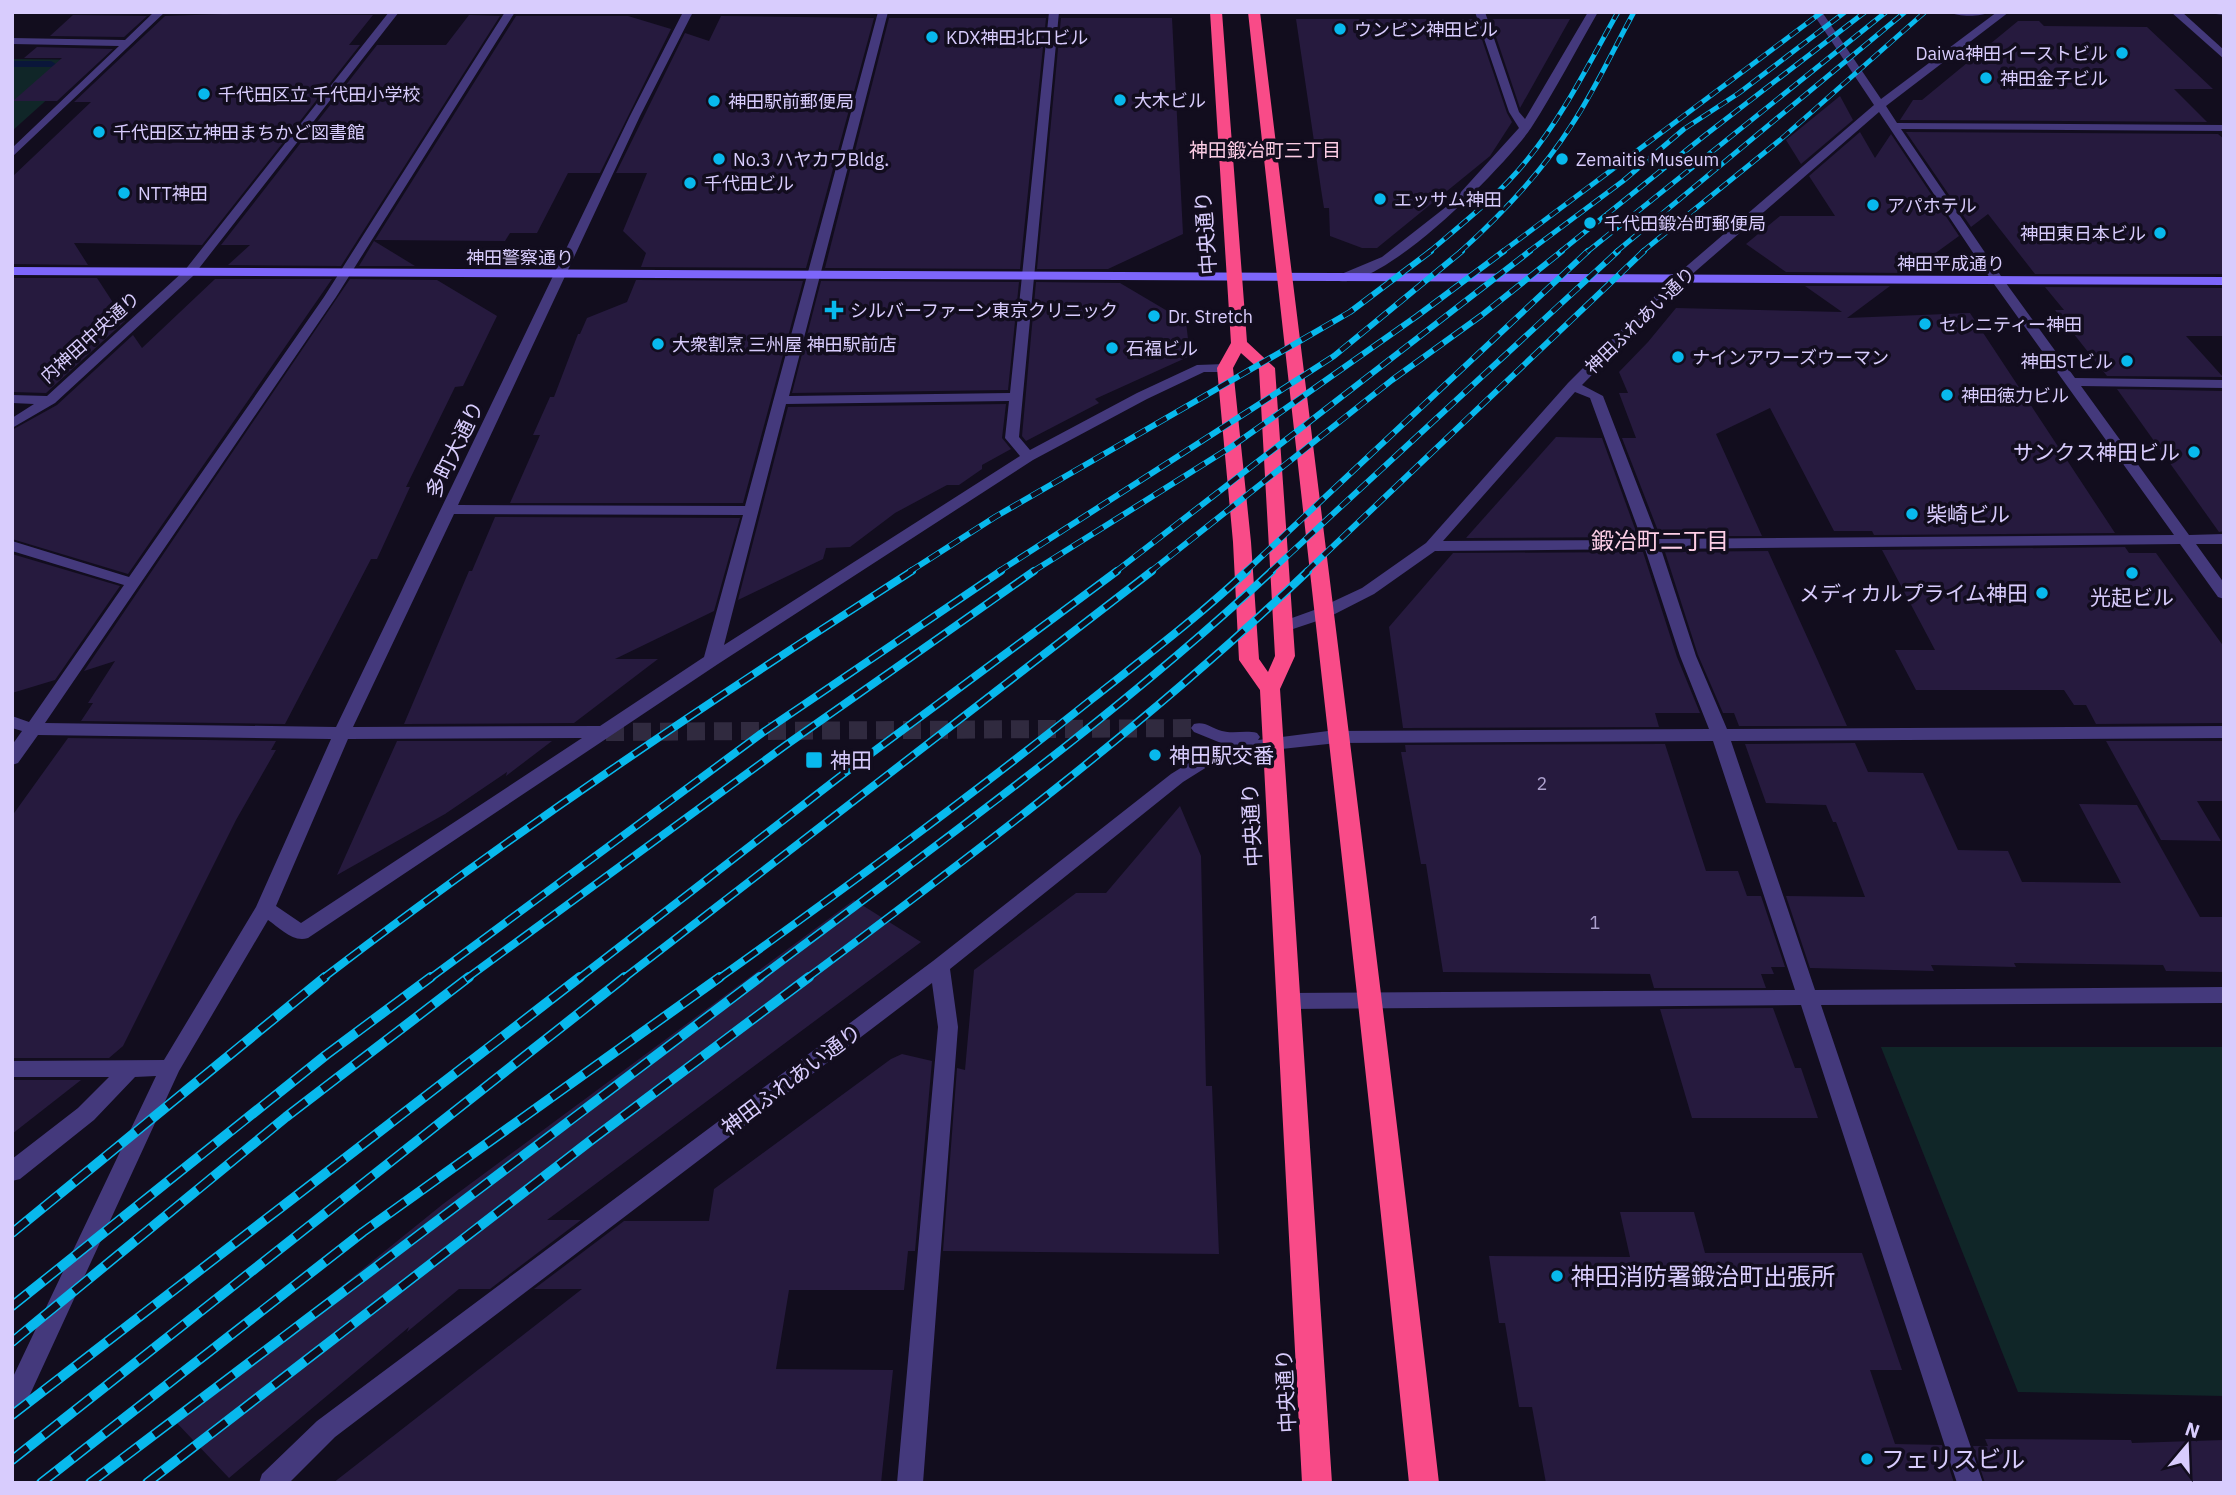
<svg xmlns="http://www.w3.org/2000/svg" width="2236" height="1495" viewBox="0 0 2236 1495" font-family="'IBM Plex Sans','Noto Sans JP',sans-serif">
	<rect width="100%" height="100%" fill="#120d1e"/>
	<g fill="#102628">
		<path d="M12,59L91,60L12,131Z"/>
		<path d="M2224,1047V1396L2018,1392L1881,1047Z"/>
	</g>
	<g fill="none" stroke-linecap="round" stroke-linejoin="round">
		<path fill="#0a163a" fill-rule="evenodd" d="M12,61H51L56,64L51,67H12Z"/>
	</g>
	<g fill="#261a3e">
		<path d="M223,14L373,15L349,45H360L202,245L74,243L88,265L12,264V177L91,102H74L165,16Z"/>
		<path d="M73,15L147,16L124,37L50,36Z"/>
		<path d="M469,15L500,16L341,266L228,265L250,245H221L377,45H446Z"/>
		<path d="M516,16H628L671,29L600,173H568L537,233H510L505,241L375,240Z"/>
		<path d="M721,16L874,18L806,268L641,267L646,253L623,231L647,173H616L685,33L709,41Z"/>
		<path d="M889,18H1046L1020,269L825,268Z"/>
		<path d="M1061,18H1172L1183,234L1108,269H1037Z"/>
		<path d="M1296,19H1475L1507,113L1512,122L1490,156L1377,248H1362L1330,236L1329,208H1324L1321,189Z"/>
		<path d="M1490,19H1570L1520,108Z"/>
		<path d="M2018,21H2039L2044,26L2147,27L2213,89H2174L2207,122L1900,120L1913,100H1922Z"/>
		<path d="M37,47L113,49L57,101H13L62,58H24Z"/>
		<path d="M1840,96L1853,120L1801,164L1786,140Z"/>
		<path d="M1860,132L1875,158L1891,134L1959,236L1908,273L1786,272L1746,244L1780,216H1835L1809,176Z"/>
		<path d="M1906,132L2218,134L2224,139V274H2035L1988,214L1971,227Z"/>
		<path d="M374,241L415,266H359Z"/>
		<path d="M12,278H97L125,321L46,393L12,392Z"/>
		<path d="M215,279H332L128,574L12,539V430L57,405L133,335L142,348Z"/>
		<path d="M350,279L437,280L497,316L463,386L455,387L406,487H410L377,559H371L285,724L81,721L93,703H88L115,661L84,671Z"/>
		<path d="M636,280L803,281L743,503H510L540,435H533L550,397H554L578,334H580L587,318L627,302Z"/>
		<path d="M821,281L1019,282L1008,390L792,393Z"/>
		<path d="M1036,282L1120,283L1186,322L1190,356L1095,399L1099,403L1026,441L1022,436Z"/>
		<path d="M1805,286H1890L1847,318L1970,313L2115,533L1874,535L1872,531H1834L1770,408L1716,434L1762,536H1660L1622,438H1636L1619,393H1628L1619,372L1648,342L1676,308L1842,312Z"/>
		<path d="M2045,287L2224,288V336H2186L2223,377L2107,376L2055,310H2064Z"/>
		<path d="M2117,389L2224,391V531L2219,532Z"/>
		<path d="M1006,404L1002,438L1011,449L982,465V469L959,485H947L895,513L850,547L826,548L823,559L738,600L788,407Z"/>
		<path d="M1556,437L1602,438L1638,537L1466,538Z"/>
		<path d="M495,517L740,518L714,611L615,659H658L574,723L404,724L469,571H472Z"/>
		<path d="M2125,547L2129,553H2156L2224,647V723L2096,724L2086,705H2074L2064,690H1916L1895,650H1935L1882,550Z"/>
		<path d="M1768,551L1818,661L1847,726H1739L1734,713H1723L1698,655L1665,552Z"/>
		<path d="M1643,552L1677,657L1700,713H1655L1659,727L1403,728L1389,627L1453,553Z"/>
		<path d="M12,554L120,586L55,680L12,693Z"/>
		<path d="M68,738L276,741L271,750H276L236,820L123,1046L109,1058H12V816Z"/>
		<path d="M397,741H552L506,776L507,772L445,814L337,875Z"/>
		<path d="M2106,741H2224V801H2197L2221,841L2161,840Z"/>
		<path d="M1855,743L1868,772L1923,773L1958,850L2008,851L2022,882L2121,883L2079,804L2137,805L2200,917H2224V972L2166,971L2163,965L2014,963L2016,967L1931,965L1934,971L1810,968L1786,896L1865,897L1836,822H1833L1826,805L1766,803L1745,744Z"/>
		<path d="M1665,744L1706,871H1738L1747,896H1761L1785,967H1771L1774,974H1761L1766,988H1654L1650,974L1443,972L1426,864H1421L1401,752H1406L1405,745Z"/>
		<path d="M1180,806L1201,856L1206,1086H1212L1219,1254L943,1251L957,1068L965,1070L974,970L1076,893H1106Z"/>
		<path d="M854,900L921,942L547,1220H581L490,1289H459L407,1332L409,1327L229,1478L175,1421L443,1204Z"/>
		<path d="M1773,1008L1795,1068H1801L1818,1118H1692L1660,1009Z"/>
		<path d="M902,1054L932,1061L915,1251H908L904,1290H789L776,1369L893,1370L881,1483H333L582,1289H534L624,1221H709L714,1189L891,1059Z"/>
		<path d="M12,1080H81L12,1134Z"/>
		<path d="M1620,1212H1694L1705,1253H1862L1902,1370H1870L1895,1444L1942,1445L1954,1483H1546L1532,1407H1519L1505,1323H1499L1489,1256L1630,1257Z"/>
		<path d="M1985,1439L2131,1440L2132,1443L2224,1440V1483H1985L1973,1446H1988Z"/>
	</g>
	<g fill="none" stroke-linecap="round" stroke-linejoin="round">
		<path stroke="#302a3f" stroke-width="18" stroke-dasharray="18 9" stroke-linecap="butt" d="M606,732L1200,728"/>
		<g fill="#44397c" fill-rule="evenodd">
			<path d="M154,12H165L12,157V148L119,46L12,44V38L125,40Z"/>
			<path d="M389,12H399L193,276L55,403L12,428V418L34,404L12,403V395L47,396L185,270Z"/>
			<path d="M505,12H515L336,297L45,723L336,727L630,116L683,12H693L640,116L458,505L745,506L878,12H888L789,396L1010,393L1049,12H1059L1019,437L1030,450L1137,393L1197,365L1225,364L1232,368L1225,372H1204L1147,399L1033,460L718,664L308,938C293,943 280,928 268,920L179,1071L21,1414L12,1417V1379L156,1076L135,1077L94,1120L20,1179L12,1181V1159L78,1108L109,1077H12V1061L164,1060L256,907L331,739L38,735L18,763L12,765V745L22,731L12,728V716L29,722L124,585L12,551V541L129,577L324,297ZM1009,401L1005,438L1020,456L724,645L786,404ZM454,514L743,515L704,657L600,726L353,727ZM582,738L301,923L276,906L348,739Z"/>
			<path d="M1475,12H1485L1519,112L1525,119L1588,12H1598C1576,50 1555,91 1531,128C1506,165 1384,289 1339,281V275L1382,257L1451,203L1519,128L1509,112Z"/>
			<path d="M1812,12H1822L1881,99L1997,12H2009L1886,106L1897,123L2224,125V131L1901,129L2003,279L2075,378L2224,380V388L2081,386L2189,535L2224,534V544H2196L2224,583V599L2218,597L2180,544L1661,549L1696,656L1727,729L2224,726V738L1731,741L1815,990L2224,987V1003L1821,1005L1983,1483H1957L1801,1005L1287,1009L1280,1006L1277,1001L1280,996L1287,993L1795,990L1713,741L1337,743L1226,755L1183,782L950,969L958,1027L923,1483H897L938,1027L932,983L335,1437L289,1483H259L262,1474L317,1421L933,961L1171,774L1216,746L1234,743H1221L1194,732L1191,728L1194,724C1205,721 1211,728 1222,731C1233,734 1246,730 1257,733L1260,737L1258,740L1328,731L1709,729L1680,656L1645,549L1435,551L1374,594L1329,617L1284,632L1276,627L1278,623L1317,609L1362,588L1426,543L1568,383L1674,277L1874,105ZM1879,112L1994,284L2174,535L1658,539L1603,396L1582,385L1682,283ZM1575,392L1590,398L1642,540L1443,541Z"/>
			<path d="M1949,12H1990C1981,17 1958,17 1949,12Z"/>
			<path d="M2171,12H2182L2224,50V59Z"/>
			<path d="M2214,12H2224V15L2216,14Z"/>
		</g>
		<path fill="#7d66fa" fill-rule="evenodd" d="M12,267L2224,277V285L12,275Z"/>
		<g fill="#f94b88" fill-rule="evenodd">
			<path d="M1210,12H1222L1247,342L1275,368L1295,656L1280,689L1332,1483H1302L1260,690L1239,660L1233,542L1217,368L1231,343ZM1241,353L1259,369L1275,656L1268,672L1259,659L1251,542L1233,368Z"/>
			<path d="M1248,12H1260C1319,503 1383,992 1439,1483H1409C1359,992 1301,503 1248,12Z"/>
		</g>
		<g stroke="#08b9ed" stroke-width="5">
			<g id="rail-far3">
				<path d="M1429,252C1463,223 1499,195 1527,160C1564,115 1590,61 1618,12"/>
				<path d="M1460,252C1501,215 1541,173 1571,126C1595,90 1613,50 1634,12"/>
				<path d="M1502,252L1822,12"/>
				<path d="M1528,252L1623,181L1684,129L1739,93L1845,12"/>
				<path d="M1560,252L1704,136L1865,12"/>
				<path d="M1587,252L1886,12"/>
				<path d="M1616,252L1905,12"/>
				<path d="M1642,252L1780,140L1925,12"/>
			</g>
		</g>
		<g stroke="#08b9ed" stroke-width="6">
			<g id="rail-far2">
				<path d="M909,572L995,517L1350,312L1431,251"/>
				<path d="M998,572L1334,356L1462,251"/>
				<path d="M1032,572L1231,447L1417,316L1504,251"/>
				<path d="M1115,572L1530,251"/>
				<path d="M1150,572L1392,380L1482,315L1562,251"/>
				<path d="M1245,572L1588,251"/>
				<path d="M1270,572L1618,251"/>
				<path d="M1306,572L1644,251"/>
			</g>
		</g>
		<g stroke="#08b9ed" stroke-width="8">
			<g id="rail-far1">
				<path d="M322,979C512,833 711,700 912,571"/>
				<path d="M429,979L762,733L1001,571"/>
				<path d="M466,979L786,745L1034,571"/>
				<path d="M578,979L842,775L1117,571"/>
				<path d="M623,979L1152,571"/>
				<path d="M718,979C845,888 970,797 1092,699C1145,657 1198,617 1247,571"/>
				<path d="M758,979C933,847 1112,720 1272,571"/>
				<path d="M806,979C979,850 1152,720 1308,571"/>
			</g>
		</g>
		<g stroke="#08b9ed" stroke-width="10">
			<g id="rail">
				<path d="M12,1233L325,977"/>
				<path d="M12,1306L326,1055L431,977"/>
				<path d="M12,1342L286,1117L469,977"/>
				<path d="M12,1415L580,977"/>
				<path d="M12,1460L625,977"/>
				<path d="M41,1483L363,1232L720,977"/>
				<path d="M90,1483L760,977"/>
				<path d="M147,1483L594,1138L809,977"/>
			</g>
		</g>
		<use href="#rail-far3" stroke="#120d1e" stroke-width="3.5" stroke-dasharray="10" stroke-linecap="butt"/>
		<use href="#rail-far2" stroke="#120d1e" stroke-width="4.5" stroke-dasharray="12" stroke-linecap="butt"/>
		<use href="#rail-far1" stroke="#120d1e" stroke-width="5" stroke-dasharray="16" stroke-linecap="butt"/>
		<use href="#rail" stroke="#120d1e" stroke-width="7" stroke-dasharray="20" stroke-linecap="butt"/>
	</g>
	<g fill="#08b9ed" stroke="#120d1e" stroke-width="2.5">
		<circle cx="1340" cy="29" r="7"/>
		<circle cx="932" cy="37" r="7"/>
		<circle cx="2122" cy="53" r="7"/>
		<circle cx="1986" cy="78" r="7"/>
		<circle cx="204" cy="94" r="7"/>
		<circle cx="1120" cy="100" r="7"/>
		<circle cx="714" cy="101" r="7"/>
		<circle cx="99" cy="132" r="7"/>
		<circle cx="719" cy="159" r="7"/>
		<circle cx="1562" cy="159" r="7"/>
		<circle cx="690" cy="183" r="7"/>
		<circle cx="124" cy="193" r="7"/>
		<circle cx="1380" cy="199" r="7"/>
		<circle cx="1873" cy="205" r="7"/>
		<circle cx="1590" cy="223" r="7"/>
		<circle cx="2160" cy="233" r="7"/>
		<path d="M830.5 299.5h7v7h7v7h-7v7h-7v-7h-7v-7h7z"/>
		<circle cx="1154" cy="316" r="7"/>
		<circle cx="1925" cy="324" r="7"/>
		<circle cx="658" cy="344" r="7"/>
		<circle cx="1112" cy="348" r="7"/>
		<circle cx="1678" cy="357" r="7"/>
		<circle cx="2127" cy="361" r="7"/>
		<circle cx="1947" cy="395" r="7"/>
		<circle cx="2194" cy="452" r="7"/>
		<circle cx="1912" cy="514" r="7"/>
		<circle cx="2132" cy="573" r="7"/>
		<circle cx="2042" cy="593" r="7"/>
		<circle cx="1155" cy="755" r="7"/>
		<rect x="805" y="751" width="18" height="18" rx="3.5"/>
		<circle cx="1557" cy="1276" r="7"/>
		<circle cx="1867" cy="1459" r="7"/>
	</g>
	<g text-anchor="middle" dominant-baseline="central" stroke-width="7" stroke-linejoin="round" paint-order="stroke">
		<g font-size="18" fill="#d8ccfd" stroke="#120d1e" text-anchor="start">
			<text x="1354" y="29">ウンピン神田ビル</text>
			<text x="946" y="37">KDX神田北口ビル</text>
			<text x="2108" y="53" text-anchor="end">Daiwa神田イーストビル</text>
			<text x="2000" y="78">神田金子ビル</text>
			<text x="218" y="94">千代田区立 千代田小学校</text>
			<text x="1134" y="100">大木ビル</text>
			<text x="728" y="101">神田駅前郵便局</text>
			<text x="113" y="132">千代田区立神田まちかど図書館</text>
			<text x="733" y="159">No.3 ハヤカワBldg.</text>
			<text x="1576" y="159">Zemaitis Museum</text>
			<text x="704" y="183">千代田ビル</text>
			<text x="138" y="193">NTT神田</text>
			<text x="1394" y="199">エッサム神田</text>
			<text x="1887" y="205">アパホテル</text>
			<text x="1604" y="223">千代田鍛冶町郵便局</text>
			<text x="2146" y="233" text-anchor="end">神田東日本ビル</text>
			<text x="850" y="310">シルバーファーン東京クリニック</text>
			<text x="1168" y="316">Dr. Stretch</text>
			<text x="1939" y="324">セレニティー神田</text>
			<text x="672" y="344">大衆割烹 三州屋 神田駅前店</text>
			<text x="1126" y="348">石福ビル</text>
			<text x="1692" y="357">ナインアワーズウーマン</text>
			<text x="2113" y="361" text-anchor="end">神田STビル</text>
			<text x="1961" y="395">神田徳力ビル</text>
		</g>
		<g font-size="18" fill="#d8ccfd" stroke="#120d1e">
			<text x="520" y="257">神田警察通り</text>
			<text x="1951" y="263">神田平成通り</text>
			<text transform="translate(1640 320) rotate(-44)">神田ふれあい通り</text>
			<text transform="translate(90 337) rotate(-42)">内神田中央通り</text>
		</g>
		<g font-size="18" fill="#aca0cd">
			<text x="1542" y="783">2</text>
			<text x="1595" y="922">1</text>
		</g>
		<g font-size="19" fill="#fdcee6" stroke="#120d1e">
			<text x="1265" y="150">神田鍛冶町三丁目</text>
		</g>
		<g font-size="21" fill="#d8ccfd" stroke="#120d1e">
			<text transform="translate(1205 233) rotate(-94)">中央通り</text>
			<text transform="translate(454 449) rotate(-64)">多町大通り</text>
			<text transform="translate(1251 825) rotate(-93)">中央通り</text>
			<text transform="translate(791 1079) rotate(-37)">神田ふれあい通り</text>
			<text transform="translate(1285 1391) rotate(-93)">中央通り</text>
		</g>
		<g font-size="21" fill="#d8ccfd" stroke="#120d1e" text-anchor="start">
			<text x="2180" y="452" text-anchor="end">サンクス神田ビル</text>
			<text x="1926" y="514">柴崎ビル</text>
			<text x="2028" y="593" text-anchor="end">メディカルプライム神田</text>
			<text x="2132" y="597" text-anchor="middle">光起ビル</text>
			<text x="1169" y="755">神田駅交番</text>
			<text x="830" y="760">神田</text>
		</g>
		<g font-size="23" fill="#fdcee6" stroke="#120d1e">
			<text x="1660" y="540">鍛冶町二丁目</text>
		</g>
		<g font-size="24" fill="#d8ccfd" stroke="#120d1e" text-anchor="start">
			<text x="1571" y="1276">神田消防署鍛治町出張所</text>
			<text x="1881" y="1459">フェリスビル</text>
		</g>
	</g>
	<rect width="2236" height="1495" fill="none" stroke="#d8ccfd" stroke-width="28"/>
	<g transform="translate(2187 1446) rotate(19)" stroke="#120d1e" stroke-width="5" paint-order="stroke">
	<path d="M0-5L12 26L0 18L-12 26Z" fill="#d8ccfd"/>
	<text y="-10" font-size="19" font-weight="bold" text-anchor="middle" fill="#d8ccfd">N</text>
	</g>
</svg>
